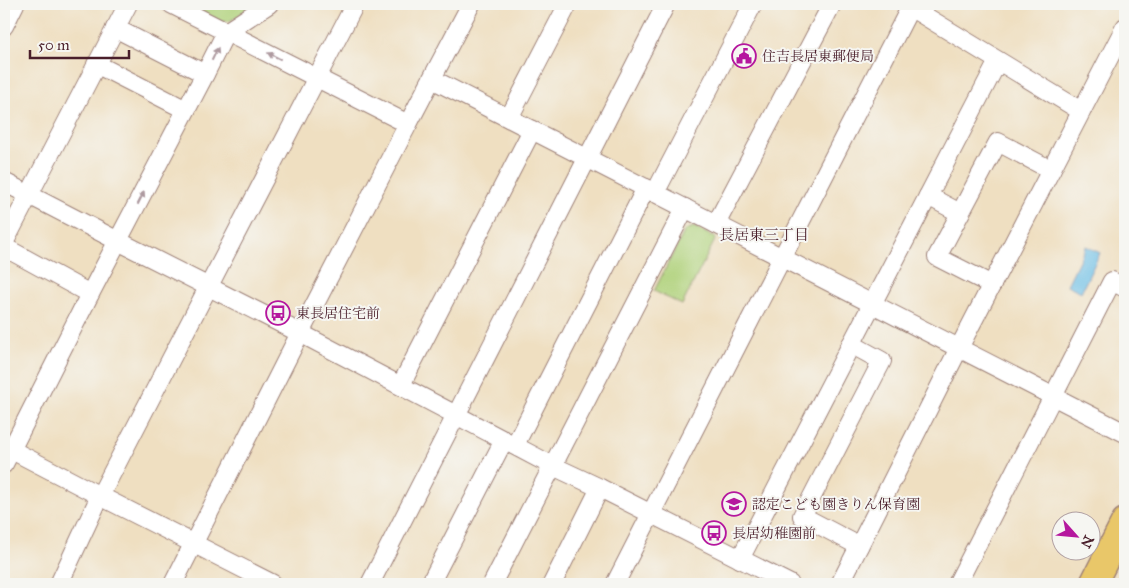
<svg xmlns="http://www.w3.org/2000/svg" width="1129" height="588" viewBox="0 0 1129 588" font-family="'IM FELL Great Primer','Noto Serif JP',serif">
	<rect width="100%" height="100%" fill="#f6f6f2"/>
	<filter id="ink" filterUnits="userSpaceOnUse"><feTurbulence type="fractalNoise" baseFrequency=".02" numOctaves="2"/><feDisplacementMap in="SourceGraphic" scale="10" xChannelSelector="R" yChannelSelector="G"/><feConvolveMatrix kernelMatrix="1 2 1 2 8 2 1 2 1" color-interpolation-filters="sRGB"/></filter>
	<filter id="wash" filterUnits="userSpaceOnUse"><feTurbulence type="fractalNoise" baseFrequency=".0096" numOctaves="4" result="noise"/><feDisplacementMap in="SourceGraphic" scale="20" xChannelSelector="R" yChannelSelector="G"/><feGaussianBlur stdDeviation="1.12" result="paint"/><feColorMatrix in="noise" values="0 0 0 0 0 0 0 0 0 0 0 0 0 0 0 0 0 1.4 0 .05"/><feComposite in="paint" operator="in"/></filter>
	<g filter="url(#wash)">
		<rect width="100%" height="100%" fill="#efdfc1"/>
		<g fill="#b0d27b" stroke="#7d7853">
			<path d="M188,4H255L230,21L222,22Z"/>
			<path d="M694,227L716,238L682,305L654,291L685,230Z"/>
		</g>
		<path fill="#69bde5" stroke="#5a6e88" d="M1086,246L1100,253L1081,292L1067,285Z"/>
	</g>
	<g filter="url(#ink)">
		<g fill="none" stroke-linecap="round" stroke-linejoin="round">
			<g stroke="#9c7f76" stroke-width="20">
				<g id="minor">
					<path d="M171,4L408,124L471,4"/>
					<path d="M905,4L1081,111"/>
					<path d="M4,26L15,4"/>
					<path d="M115,28L205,74"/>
					<path d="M96,64L186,110"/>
					<path d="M432,79L1125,433"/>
					<path d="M509,118L568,4"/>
					<path d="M4,182L118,241L300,333L553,466L600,488L790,584"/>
					<path d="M655,193L753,4"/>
					<path d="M928,196L960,213"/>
					<path d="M716,224L832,4"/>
					<path d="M4,243L128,4"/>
					<path d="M4,247L90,294"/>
					<path d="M992,285L937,257L998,142L1051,170"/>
					<path d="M851,344L882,361L802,516L859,546"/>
					<path d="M401,385L532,130"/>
					<path d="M515,445L646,188"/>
					<path d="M4,446L100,496L273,584"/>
					<path d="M4,464L90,294L205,74L226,32L269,4"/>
					<path d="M740,559L998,61"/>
					<path d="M59,584L100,496L355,4"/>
					<path d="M173,584L300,333L408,124"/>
					<path d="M370,584L666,4"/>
					<path d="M430,584L504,440"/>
					<path d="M492,584L685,208"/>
					<path d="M552,584L600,488"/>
					<path d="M615,584L912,4"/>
					<path d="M840,584L959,348L1125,27"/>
					<path d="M957,584L1112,281L1125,288"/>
				</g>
			</g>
			<g stroke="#9c7f76" stroke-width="29">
				<path id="highway" d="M1093,584L1125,521"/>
			</g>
			<use href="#minor" stroke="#fff" stroke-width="18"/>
			<use href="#highway" stroke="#e9c769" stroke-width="26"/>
		</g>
		<defs><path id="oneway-solid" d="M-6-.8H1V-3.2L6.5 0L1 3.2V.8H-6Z" transform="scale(1.25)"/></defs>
		<g fill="#ae9aa0">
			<use href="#oneway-solid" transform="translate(215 54) rotate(-64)"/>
			<use href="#oneway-solid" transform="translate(274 56) rotate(-154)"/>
			<use href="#oneway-solid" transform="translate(141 198) rotate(-63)"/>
		</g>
	</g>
	<defs>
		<g id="civic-ring" transform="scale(1.25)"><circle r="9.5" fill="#f6f6f2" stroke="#b5179e" stroke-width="1.5"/><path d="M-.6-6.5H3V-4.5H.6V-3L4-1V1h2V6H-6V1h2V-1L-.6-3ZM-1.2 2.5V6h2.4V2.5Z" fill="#b5179e"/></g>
		<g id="bus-ring" transform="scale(1.25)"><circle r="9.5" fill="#f6f6f2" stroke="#b5179e" stroke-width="1.5"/><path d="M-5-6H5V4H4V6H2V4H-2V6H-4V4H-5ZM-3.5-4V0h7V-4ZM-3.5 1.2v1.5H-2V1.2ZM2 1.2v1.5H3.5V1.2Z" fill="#b5179e"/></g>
		<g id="school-ring" transform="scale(1.25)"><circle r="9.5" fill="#f6f6f2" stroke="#b5179e" stroke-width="1.5"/><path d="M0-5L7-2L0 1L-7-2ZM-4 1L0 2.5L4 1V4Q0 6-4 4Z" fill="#b5179e"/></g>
	</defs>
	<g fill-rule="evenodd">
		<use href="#civic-ring" x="744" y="56"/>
		<use href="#bus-ring" x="278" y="313"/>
		<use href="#school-ring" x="734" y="504"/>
		<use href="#bus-ring" x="714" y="533"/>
	</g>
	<g text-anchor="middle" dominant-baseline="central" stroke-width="4" stroke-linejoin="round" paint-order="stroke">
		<g font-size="14" fill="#4a1f2b" stroke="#f6f6f2" text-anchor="start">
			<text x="762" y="56">住吉長居東郵便局</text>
			<text x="296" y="313">東長居住宅前</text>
			<text x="752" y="504">認定こども園きりん保育園</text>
			<text x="732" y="533">長居幼稚園前</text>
		</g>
		<g font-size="15" fill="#4a1f2b" stroke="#f6f6f2">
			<text x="764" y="235">長居東三丁目</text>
		</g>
	</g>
	<rect width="1129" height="588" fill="none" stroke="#f6f6f2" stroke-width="20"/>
	<g transform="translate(1076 536) rotate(117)"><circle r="24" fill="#f6f6f2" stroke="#b1a0a2"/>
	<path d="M0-4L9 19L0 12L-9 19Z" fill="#b5179e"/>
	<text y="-8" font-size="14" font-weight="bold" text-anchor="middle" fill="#4a1f2b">N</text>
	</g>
	<path d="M30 50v8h99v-8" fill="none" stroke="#4a1f2b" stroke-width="2.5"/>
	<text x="38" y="50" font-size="15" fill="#4a1f2b" stroke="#f6f6f2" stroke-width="4" paint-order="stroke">50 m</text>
</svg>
